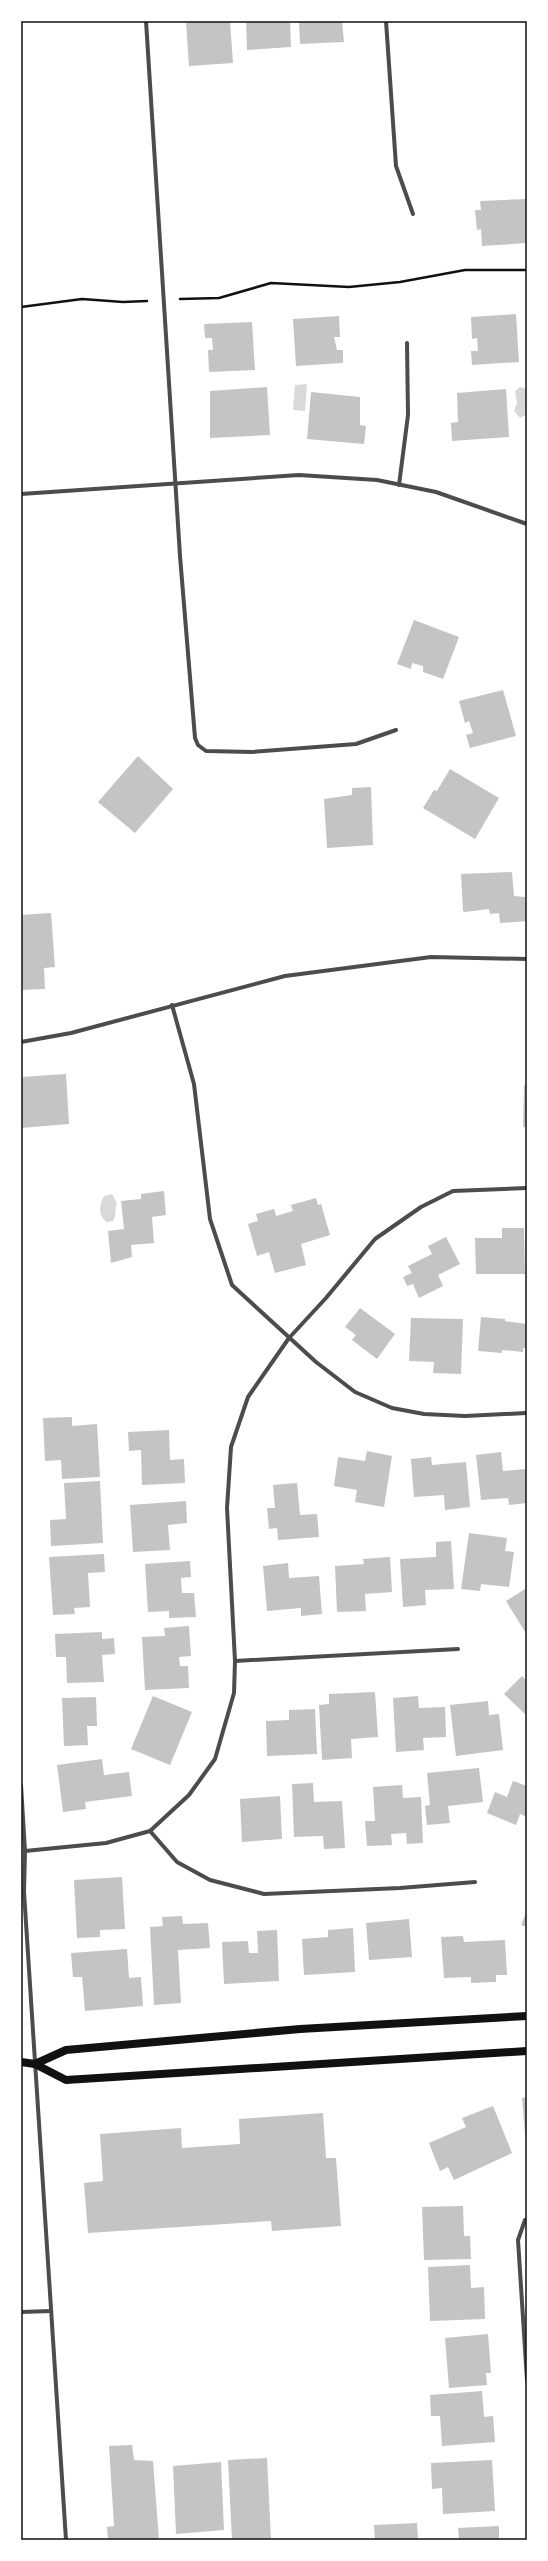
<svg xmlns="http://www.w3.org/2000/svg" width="548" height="2561" viewBox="0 0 548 2561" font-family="'Source Sans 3',sans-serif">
	<rect width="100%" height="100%" fill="#fff"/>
	<g fill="#d9d9d9">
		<path d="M307,384L305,411L293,410L295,385Z"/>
		<path d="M520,387L527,389V414L520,418L514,411L517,403L515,391Z"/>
		<path d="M112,1194L117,1203C114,1209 117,1216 113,1221L107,1222C98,1217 99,1205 104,1196Z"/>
	</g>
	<g fill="#c4c4c4">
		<path d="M186,21H230L233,63L189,66Z"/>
		<path d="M246,21H290L291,47L247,50Z"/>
		<path d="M299,21H342L344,42L300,44Z"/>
		<path d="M527,199V243L482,246L481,229L477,230L475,210H481L480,201Z"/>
		<path d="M516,314L519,362L472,365L471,351H478L477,338L472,339L471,317Z"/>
		<path d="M339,316L340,337H334L337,350H343V363L296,366L293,319Z"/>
		<path d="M252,322L255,370L209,372L208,350H213L212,338H205L204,324Z"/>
		<path d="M267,387L270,435L210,438V391Z"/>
		<path d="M506,389L509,437L452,441L451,423L458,422L457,393Z"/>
		<path d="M311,392L360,397V425L366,426L364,444L307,439Z"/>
		<path d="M414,620L459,637L443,679L423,672V666L412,663L411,669L397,664Z"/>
		<path d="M503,690L516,736L470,748L466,735L473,733L469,721L465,723L459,701Z"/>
		<path d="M138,756L173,789L135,833L98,802Z"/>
		<path d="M450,769L499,798L475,839L423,808L434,790L437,791Z"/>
		<path d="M371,787L373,845L327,848L324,799L352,795V788Z"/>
		<path d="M512,872L514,896L525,897L527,921L500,923L499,913L490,914L489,909L465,912L463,911L461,874Z"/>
		<path d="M51,913L55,967L44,968L45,989L21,990V915Z"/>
		<path d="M66,1074L69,1124L21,1128V1077Z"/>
		<path d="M524,1085H527V1127H523Z"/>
		<path d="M164,1191L166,1215L152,1217L154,1243L131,1245L132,1257L111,1263L108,1231L124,1229L121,1201L141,1199V1194Z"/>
		<path d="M316,1198L318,1205L321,1204L330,1235L301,1244L306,1265L275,1273L269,1252L257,1256L248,1224L258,1221L256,1214L274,1209L276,1216L293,1211L291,1205Z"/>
		<path d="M502,1228H524L525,1274H476L475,1238H502Z"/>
		<path d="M446,1237L460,1264L438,1275L443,1286L419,1298L413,1284L407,1286L403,1277L412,1273L408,1266L432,1254L428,1246Z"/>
		<path d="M360,1308L395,1334L377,1359L352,1340L356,1335L345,1327Z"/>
		<path d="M481,1317L505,1319V1321L527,1324V1348H523V1352L502,1350V1353L478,1351Z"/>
		<path d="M411,1318L463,1319L461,1374L433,1373L434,1362L409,1361Z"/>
		<path d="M72,1417V1426L97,1424L100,1477L62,1479L61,1460L45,1461L43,1418Z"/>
		<path d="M169,1430L170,1460L184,1459L185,1483L142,1485L141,1450L129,1451L128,1432Z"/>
		<path d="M367,1451L392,1456L384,1507L355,1502L357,1490L334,1486L338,1457L365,1461Z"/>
		<path d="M501,1452L503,1471L527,1469V1503L509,1505L508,1498L481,1500L476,1455Z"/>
		<path d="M431,1457L432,1465L466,1462L470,1507L445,1510L444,1495L414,1497L411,1459Z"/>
		<path d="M100,1481L103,1543L51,1546L50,1520L66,1519L64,1483Z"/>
		<path d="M297,1483L300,1515L317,1514L319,1537L278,1540L277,1528L269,1529L267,1508H275L273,1485Z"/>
		<path d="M186,1501L187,1523L168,1525L170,1550L133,1552L130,1505Z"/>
		<path d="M469,1533L507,1538L505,1551L514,1552L509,1587L481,1584L480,1591L461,1589Z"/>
		<path d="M451,1541L454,1589L425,1590L426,1605L403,1607L400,1559L436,1557V1542Z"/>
		<path d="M104,1554L105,1572L88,1573L90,1607L74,1608L75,1614L53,1615L49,1557Z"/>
		<path d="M390,1557L392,1592L365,1594L366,1611L337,1612L335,1566L364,1564L363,1559Z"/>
		<path d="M190,1561L191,1577L181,1578L182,1593H194L196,1617L169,1618V1611L148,1612L145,1564Z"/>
		<path d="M288,1563L289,1578L319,1576L322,1614L301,1616V1608L267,1611L263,1566Z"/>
		<path d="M525,1589L527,1593V1635L506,1601Z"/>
		<path d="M189,1626L191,1656L179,1657L180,1666H188L189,1688L145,1690L142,1637L165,1636L164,1628Z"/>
		<path d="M102,1632V1639L114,1638L115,1654L102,1655L104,1682L67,1683L66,1657H56L55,1634Z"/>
		<path d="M522,1676L527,1681V1716L504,1694Z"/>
		<path d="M375,1692L378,1737L351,1739L352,1758L322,1760L319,1705L329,1704V1694Z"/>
		<path d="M153,1696L192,1712L170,1765L131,1749Z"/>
		<path d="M418,1696L419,1708L445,1707L446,1737L423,1738L424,1750L396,1752L393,1698Z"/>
		<path d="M96,1697L97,1726H87L88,1745L64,1746L62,1698Z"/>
		<path d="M488,1701L489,1715L499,1714L503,1750L456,1756L450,1705Z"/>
		<path d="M315,1709L317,1754L267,1756L266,1721L289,1720V1710Z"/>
		<path d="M102,1759L104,1775L129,1772L132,1796L85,1802L86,1809L63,1812L57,1765Z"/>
		<path d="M479,1768L483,1802L448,1806L450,1823L427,1825L425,1806L430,1805L427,1773Z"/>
		<path d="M513,1781L527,1786V1817L520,1814L516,1825L487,1813L495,1792L507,1797Z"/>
		<path d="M313,1783L314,1802L342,1801L345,1848L324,1849L323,1836L294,1837L292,1784Z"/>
		<path d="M402,1785L403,1798L421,1797L423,1843L407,1844L406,1833L391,1834L392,1845L367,1846L365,1821H375L373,1787Z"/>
		<path d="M280,1796L282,1839L242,1842L240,1799Z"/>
		<path d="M122,1877L125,1929L100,1930V1937L77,1938L74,1880Z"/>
		<path d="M527,1910V1927L521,1925Z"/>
		<path d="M182,1916L183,1924L208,1923L210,1948L178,1950L181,2003L154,2005L150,1927L163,1926L162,1917Z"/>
		<path d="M409,1919L412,1957L369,1960L366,1923Z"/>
		<path d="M353,1928L355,1972L304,1975L302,1939L328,1937V1930Z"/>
		<path d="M277,1930L279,1981L224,1984L222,1942L248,1941L249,1953H258L257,1931Z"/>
		<path d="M463,1936L464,1942L505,1940L507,1975H496V1982L471,1983V1977L444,1978L441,1937Z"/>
		<path d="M127,1949L129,1978L141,1977L143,2006L85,2011L82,1977H73L71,1953Z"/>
		<path d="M527,2097V2145H526L522,2098Z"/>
		<path d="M493,2106L512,2153L454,2180L448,2167L440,2171L429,2143L466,2127L462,2118Z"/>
		<path d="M323,2113L326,2158H336L341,2226L272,2231L271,2221L88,2233L84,2183L103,2181L100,2134L181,2128L182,2148L240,2144L239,2119Z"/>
		<path d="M463,2206L464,2236H470L471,2259L424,2260L422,2207Z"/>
		<path d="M470,2265L471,2288L484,2287L485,2319L430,2321L428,2267Z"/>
		<path d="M488,2334L491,2373H486L487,2385L449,2388L445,2338Z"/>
		<path d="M482,2391L484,2417L493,2416L495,2442L442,2446L440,2416H431L430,2395Z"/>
		<path d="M132,2445L134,2460L153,2461L159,2540H108L107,2527L114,2526L109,2446Z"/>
		<path d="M267,2458L271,2540H232L228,2460Z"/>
		<path d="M492,2460L495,2511L443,2514L442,2488L432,2489L431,2463Z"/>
		<path d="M221,2462L224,2530L176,2534L173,2466Z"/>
		<path d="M417,2523L418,2540H375L374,2525Z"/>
		<path d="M499,2526V2540H459L458,2528Z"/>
	</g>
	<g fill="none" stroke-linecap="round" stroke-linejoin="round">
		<g stroke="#111" stroke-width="2.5">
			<path d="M180,299L219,298L271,283L349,287L400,282L465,270H527"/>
			<path d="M21,307L82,299L123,302L147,301"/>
		</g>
		<g stroke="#4c4c4c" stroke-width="4">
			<path d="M146,21L180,556L195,738L198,745L206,751L252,752L356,744L396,730"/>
			<path d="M386,21L396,166L413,214"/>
			<path d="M399,485L408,415L407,343"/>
			<path d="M21,494L299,475L377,480L436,492L527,524"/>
			<path d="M172,1005L194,1084L210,1219L232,1285L316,1362L355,1392L392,1408L424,1414L465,1416L526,1413"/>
			<path d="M21,1042L71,1033L285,976L431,957L527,959"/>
			<path d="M235,1661L458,1649"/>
			<path d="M21,1785L25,1851L24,1892L66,2540"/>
			<path d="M150,1831L177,1862L210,1880L264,1894L400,1888L475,1882"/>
			<path d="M25,1851L106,1843L150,1831L189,1795L215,1759L234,1693L235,1661L227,1508L231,1447L248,1397L289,1338L326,1298L375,1239L421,1207L453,1191L527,1188"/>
			<path d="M527,2219L525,2220L518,2240L527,2380"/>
			<path d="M21,2312L51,2311"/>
		</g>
		<g stroke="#111" stroke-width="8">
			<path d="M21,2062L35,2064L66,2080L527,2051"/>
			<path d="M35,2064L66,2050L300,2029L527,2016"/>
		</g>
	</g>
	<rect width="548" height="2561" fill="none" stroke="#ffffff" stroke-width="44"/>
	<rect x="22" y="22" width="504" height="2517" fill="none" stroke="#111" stroke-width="1.5"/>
</svg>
